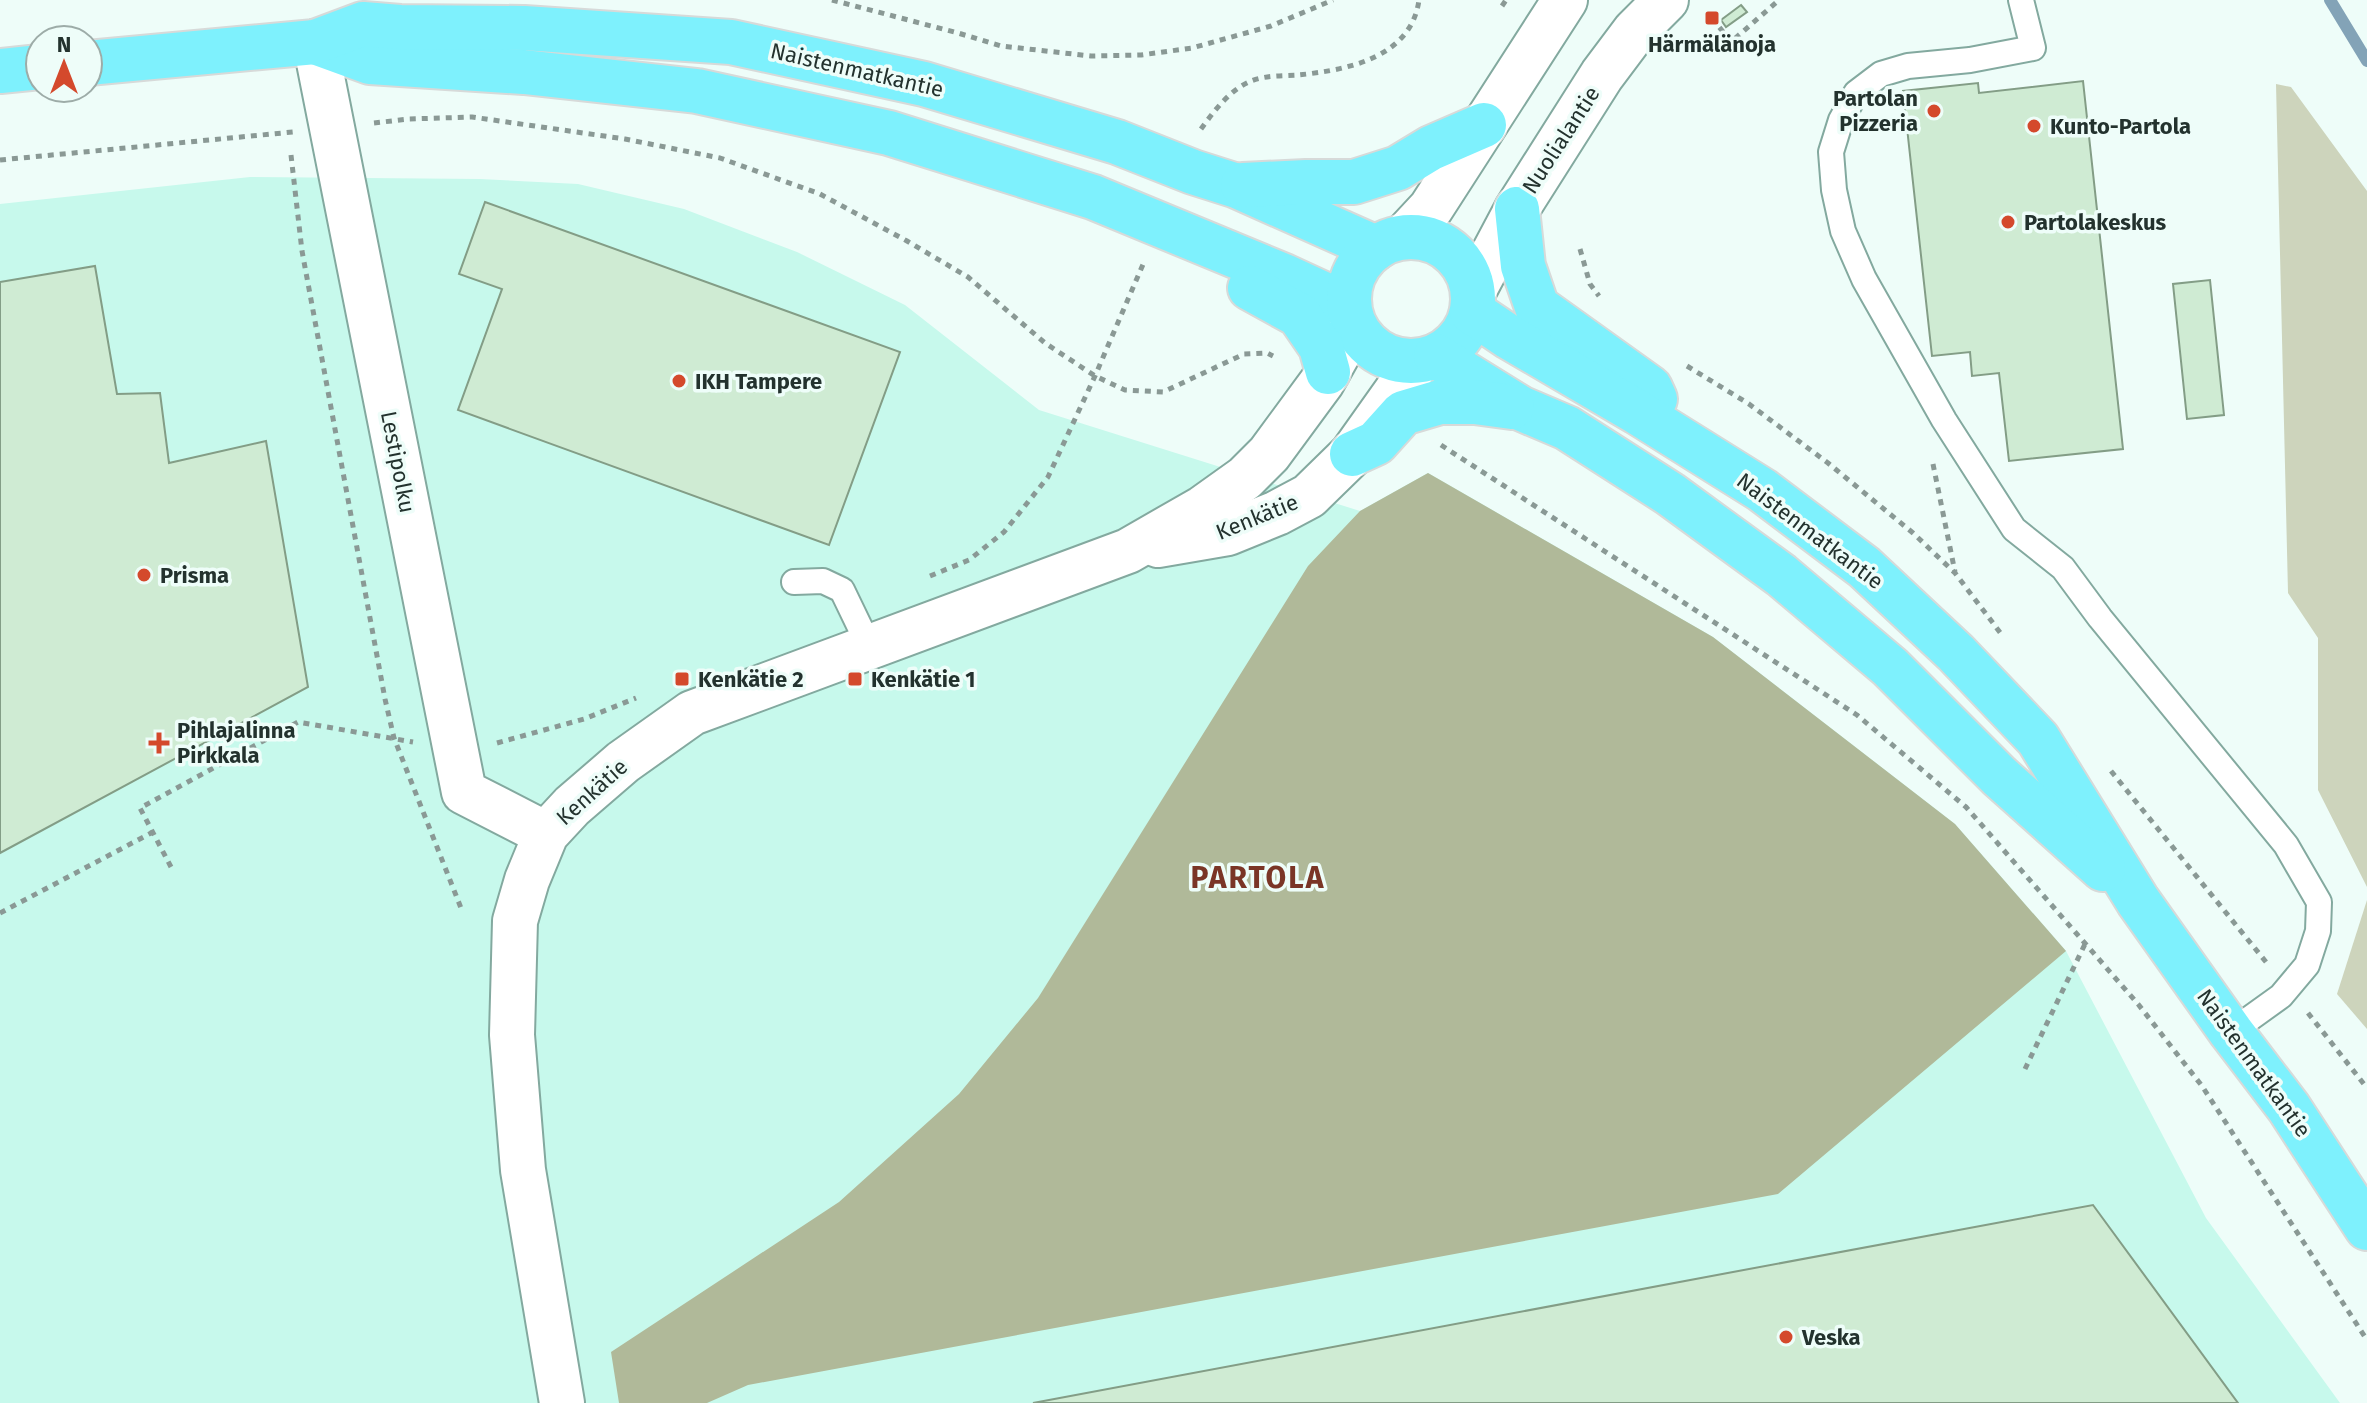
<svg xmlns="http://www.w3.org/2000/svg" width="2367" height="1403" viewBox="0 0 2367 1403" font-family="'Fira Sans',sans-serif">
	<rect width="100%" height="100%" fill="#eefdf9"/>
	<path fill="#c7f9ec" d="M250,177L480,179L578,184L684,209L797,252L905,305L1039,410L1360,511L1428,473L1713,637L1955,824L2066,951L2206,1218L2340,1403H0V204Z"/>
	<g fill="#cdd4bc">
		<path d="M2276,84L2291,87L2367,191V887L2318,790V638L2288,593Z"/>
		<path d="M2367,900V1029L2337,994Z"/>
	</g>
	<path fill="#b0b999" d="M1428,473L1713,637L1955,824L2066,951L1778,1194L748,1385L707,1403H619L611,1352L839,1202L959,1094L1038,998L1308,566L1360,511Z"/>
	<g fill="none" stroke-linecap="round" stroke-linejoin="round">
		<path stroke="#83a3b7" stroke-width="12" d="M2330,0L2367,61"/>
	</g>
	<g fill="#cfebd3" stroke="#839d86" stroke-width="2">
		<path d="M1741,5L1747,12L1726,27L1721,20Z"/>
		<path d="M2083,81L2123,449L2009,461L1999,373L1972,376L1970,352L1932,356L1903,91L1978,83L1979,93Z"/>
		<path d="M485,202L900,352L829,545L458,410L502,289L459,274Z"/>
		<path d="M95,266L117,394L160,393L169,463L266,441L308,687L0,853V282Z"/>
		<path d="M2210,280L2224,415L2187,419L2173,284Z"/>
		<path d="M2093,1205L2238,1403H1033L1733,1272Z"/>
	</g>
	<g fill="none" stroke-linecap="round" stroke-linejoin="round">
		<g stroke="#83a99f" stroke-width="28">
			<g id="service">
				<path d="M2021,0L2033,48L1970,60L1908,66L1881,74L1856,93L1841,120L1831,152L1834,190L1843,231L1864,279L1944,420L2014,529L2063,568L2100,618L2286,845L2319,902L2318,931L2307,965L2281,996L2231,1032"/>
				<path d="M794,582L823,581L842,590L869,646"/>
			</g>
		</g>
		<g stroke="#83a99f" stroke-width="48">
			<g id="minor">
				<path d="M315,42L464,792L546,834"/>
				<path d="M1158,545L1228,533L1277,513L1309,496L1352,454L1418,361"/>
				<path d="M562,1403L523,1170L512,1035L515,921L527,880L546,834L572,806L623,762L692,713L1128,551L1203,508L1245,478L1269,454L1322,382L1354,325"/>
			</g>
		</g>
		<g stroke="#83a99f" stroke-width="48">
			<g id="tertiary">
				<path d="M1404,237L1431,208L1565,0"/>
				<path d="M1473,292L1517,209L1602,75L1635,31L1666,0"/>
			</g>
		</g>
		<g stroke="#d7dad9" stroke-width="48">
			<g id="primary">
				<path d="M315,42L370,62L524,72L697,91L889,133L1093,197L1284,276L1349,306"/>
				<path d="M88,63L315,42L363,24L400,27L524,28L731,42L924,84L1117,142L1193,172L1237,186L1376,248"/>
				<path d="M0,71L40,67"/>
				<path d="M1243,185L1306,182H1354L1398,168L1431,148L1484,125"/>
				<path d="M1517,209L1523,266L1537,307L1650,388L1655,399"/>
				<circle cx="1411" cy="299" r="62"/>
				<path d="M1250,288L1299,315L1321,347L1328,372"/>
				<path d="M1472,312L1509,337L1637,412L1762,490L1864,567L1956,653L2038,739L2138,901L2231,1032L2289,1108L2367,1228"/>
				<path d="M1436,356L1520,408L1567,428L1670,494L1781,575L1890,667L1999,776L2103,869"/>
				<path d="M1352,454L1376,443L1403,413L1440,402H1475L1512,407"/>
			</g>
		</g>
		<g stroke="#8a9995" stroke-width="5" stroke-dasharray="6 6" stroke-linecap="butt">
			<path d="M832,0L958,33L1001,46L1091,56L1141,55L1192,48L1271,26L1333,0"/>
			<path d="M1502,6L1506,0"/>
			<path d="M1712,18L1731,42L1779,0"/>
			<path d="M374,123L409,119L472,117L625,139L720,158L820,194L907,241L968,277L1045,343L1095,376L1125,390L1163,392L1244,354L1267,353L1273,356"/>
			<path d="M1201,129C1214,111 1229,91 1249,82C1264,75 1283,76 1298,75C1347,70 1411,58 1419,0"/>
			<path d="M291,155L302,251L385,699L394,738L461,908"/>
			<path d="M0,160L293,132"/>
			<path d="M1580,249L1590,284L1599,296"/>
			<path d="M1687,366L1749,404L1828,463L1913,533L1955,573L2002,635"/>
			<path d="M1441,445L1857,715L1966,807L2138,1004L2202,1086L2367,1340"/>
			<path d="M1933,464L1955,572"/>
			<path d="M930,576L969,560L1004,532L1048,477L1095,376L1144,262"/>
			<path d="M497,743L584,719L636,698"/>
			<path d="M2111,771L2266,962"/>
			<path d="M171,867L140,808L298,722L413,742"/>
			<path d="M0,913L153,832"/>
			<path d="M2308,1013L2367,1088"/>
			<path d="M2025,1069L2085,944"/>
		</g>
		<use href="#service" stroke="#fff" stroke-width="24"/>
		<use href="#minor" stroke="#fff" stroke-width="44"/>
		<use href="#tertiary" stroke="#fff" stroke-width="44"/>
		<use href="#primary" stroke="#7ef1fd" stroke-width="44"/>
	</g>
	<g fill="#d4492c" stroke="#eefdf9" stroke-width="3">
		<rect x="1704" y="10" width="16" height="16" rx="4"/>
		<circle cx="1934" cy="111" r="8"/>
		<circle cx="2034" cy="126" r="8"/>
		<circle cx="2008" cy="222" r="8"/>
		<circle cx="679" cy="381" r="8"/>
		<circle cx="144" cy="575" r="8"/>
		<rect x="674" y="671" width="16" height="16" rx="4"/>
		<rect x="847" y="671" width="16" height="16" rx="4"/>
		<path d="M155 731h8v8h8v8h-8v8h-8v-8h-8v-8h8z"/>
		<circle cx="1786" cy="1337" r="8"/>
	</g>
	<g text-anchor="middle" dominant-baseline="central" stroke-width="7" stroke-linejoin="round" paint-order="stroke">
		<g font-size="22" font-weight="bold" fill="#23322e" stroke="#eefdf9" text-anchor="start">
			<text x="1712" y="44" text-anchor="middle">Härmälänoja</text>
			<text x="1918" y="98" text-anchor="end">Partolan<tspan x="1918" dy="25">Pizzeria</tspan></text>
			<text x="2050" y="126">Kunto-Partola</text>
			<text x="2024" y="222">Partolakeskus</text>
			<text x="695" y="381">IKH Tampere</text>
			<text x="160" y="575">Prisma</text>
			<text x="698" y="679">Kenkätie 2</text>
			<text x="871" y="679">Kenkätie 1</text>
			<text x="177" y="730">Pihlajalinna<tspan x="177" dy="25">Pirkkala</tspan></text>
			<text x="1802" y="1337">Veska</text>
		</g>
		<g font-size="22" fill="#23322e" stroke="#eefdf9">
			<text transform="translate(857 70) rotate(13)">Naistenmatkantie</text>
			<text transform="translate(1561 140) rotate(-57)">Nuolialantie</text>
			<text transform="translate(398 462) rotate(79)">Lestipolku</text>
			<text transform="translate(1257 517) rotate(-22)">Kenkätie</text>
			<text transform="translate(1810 531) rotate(37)">Naistenmatkantie</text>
			<text transform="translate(592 792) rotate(-42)">Kenkätie</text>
			<text transform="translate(2254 1063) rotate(54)">Naistenmatkantie</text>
		</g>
		<g font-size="30" font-weight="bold" letter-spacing="2" fill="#7a3526" stroke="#eefdf9">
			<text x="1258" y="878">PARTOLA</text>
		</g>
	</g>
	<g transform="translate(64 64)"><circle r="38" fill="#eefdf9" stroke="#9daca8" stroke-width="2"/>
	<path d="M0-6L14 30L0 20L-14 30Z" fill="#d4492c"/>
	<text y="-12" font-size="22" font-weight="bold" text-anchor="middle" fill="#23322e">N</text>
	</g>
</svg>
